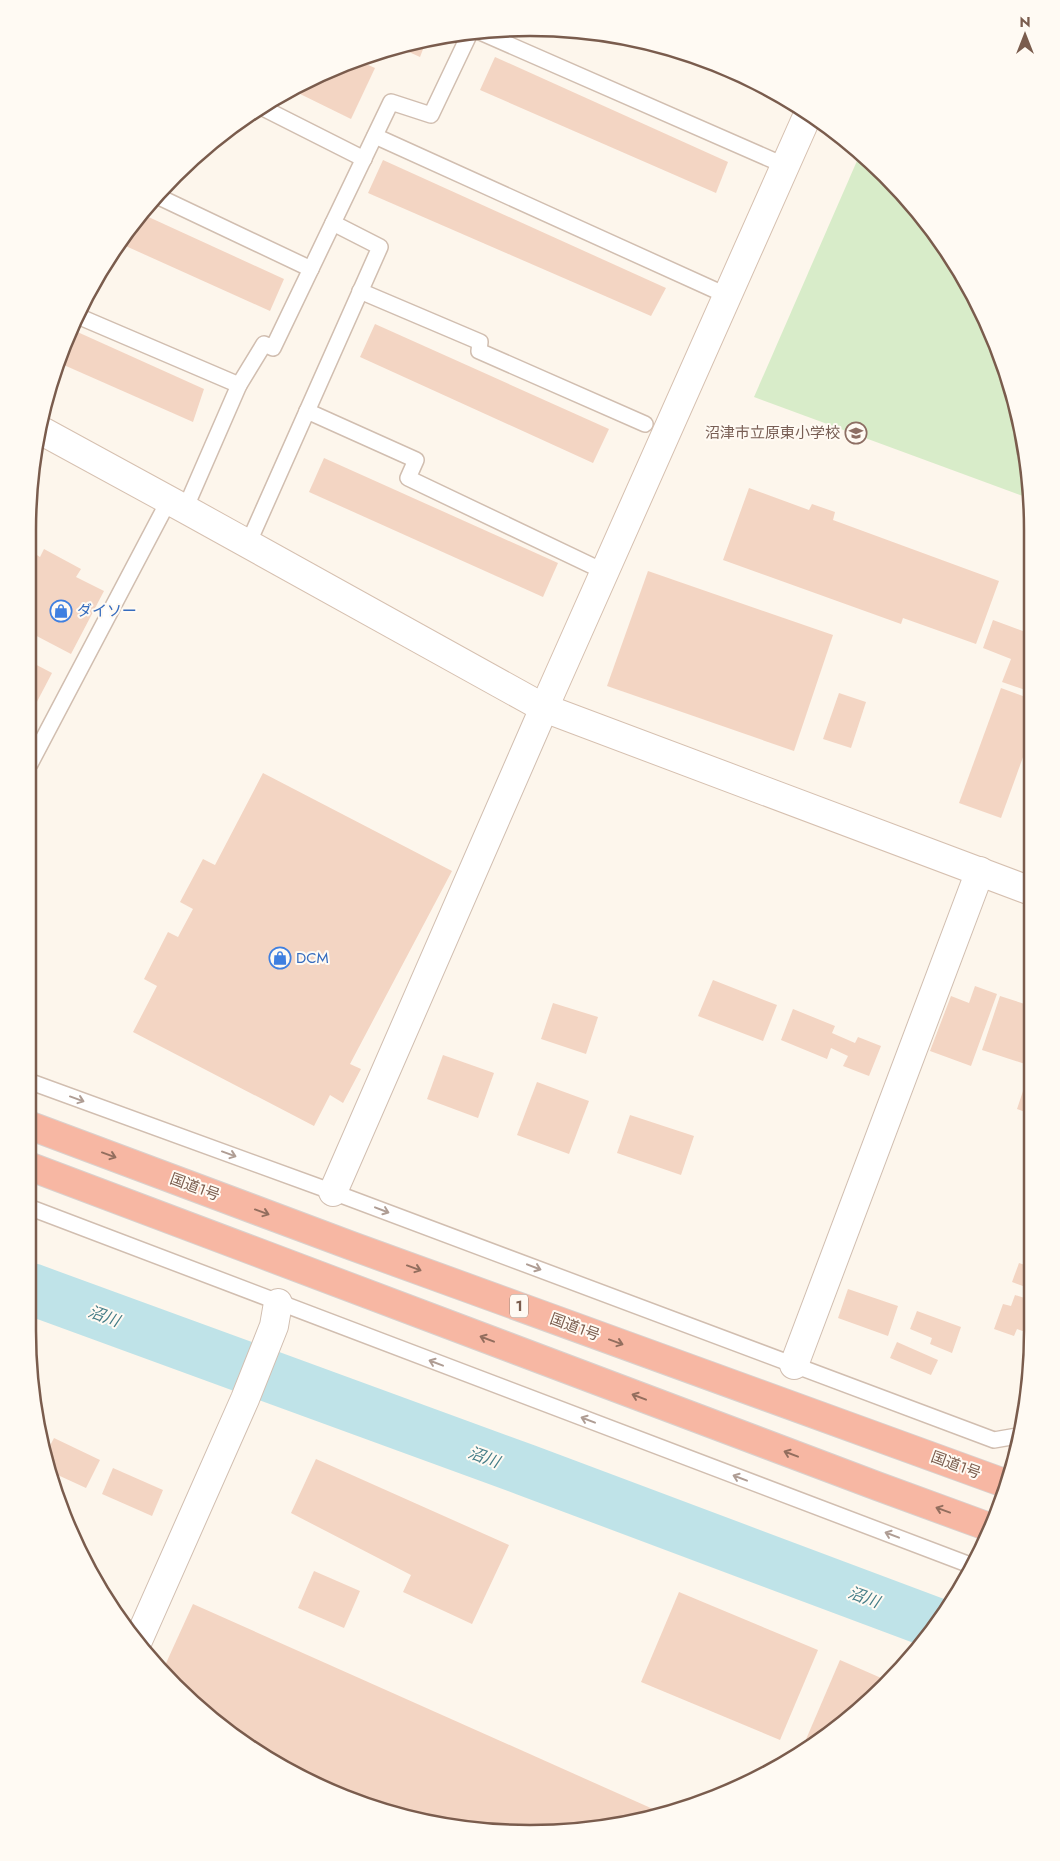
<svg xmlns="http://www.w3.org/2000/svg" width="1060" height="1861" viewBox="0 0 1060 1861" font-family="Jost,'Noto Sans JP',sans-serif">
	<rect width="100%" height="100%" fill="#fdf6ec"/>
	<path fill="#d8ecc9" d="M860,154L886,175L965,279L1006,369L1031,499L754,397Z"/>
	<g fill="none" stroke-linecap="round" stroke-linejoin="round">
		<path stroke="#bfe3e8" stroke-width="52" d="M31,1289L526,1470L937,1624"/>
	</g>
	<g fill="#f3d5c3">
		<path d="M427,39L420,57L398,47L402,46Z"/>
		<path d="M495,57L728,162L716,193L480,90Z"/>
		<path d="M357,60L375,68L351,119L296,92L298,87L337,66Z"/>
		<path d="M383,160L666,288L651,316L368,193Z"/>
		<path d="M142,214L284,279L270,311L119,243Z"/>
		<path d="M375,324L609,429L593,463L360,357Z"/>
		<path d="M73,330L204,389L193,422L57,362Z"/>
		<path d="M324,458L558,563L543,597L309,492Z"/>
		<path d="M749,488L809,510L812,504L835,512L833,520L999,581L976,644L903,618L901,624L723,560Z"/>
		<path d="M44,549L81,569L76,577L104,591L71,654L29,632V550L40,557Z"/>
		<path d="M648,571L833,635L794,751L607,686Z"/>
		<path d="M993,620L1031,634V692L1002,682L1011,659L983,648Z"/>
		<path d="M29,661L52,673L29,717Z"/>
		<path d="M1001,688L1031,699V735L1001,818L959,803Z"/>
		<path d="M839,693L866,702L851,748L823,739Z"/>
		<path d="M263,773L452,871L350,1064L361,1069L343,1103L330,1095L314,1126L133,1032L157,986L144,979L168,932L178,937L193,909L180,902L203,859L215,865Z"/>
		<path d="M713,980L777,1005L763,1041L698,1016Z"/>
		<path d="M975,986L997,994L971,1066L930,1051L951,996L969,1003Z"/>
		<path d="M1000,996L1031,1006V1066L982,1050Z"/>
		<path d="M553,1003L598,1017L586,1054L541,1039Z"/>
		<path d="M793,1009L835,1026L832,1033L855,1043L858,1037L881,1046L869,1076L843,1066L848,1056L831,1048L827,1059L781,1040Z"/>
		<path d="M443,1055L494,1073L478,1118L427,1099Z"/>
		<path d="M537,1082L589,1101L569,1154L517,1135Z"/>
		<path d="M1026,1082L1031,1084V1114L1017,1109Z"/>
		<path d="M630,1115L694,1136L681,1175L617,1153Z"/>
		<path d="M1019,1263L1031,1267V1289L1012,1282Z"/>
		<path d="M848,1289L898,1306L888,1336L838,1318Z"/>
		<path d="M1015,1295L1031,1300V1334L1017,1329L1014,1336L994,1329L1003,1304L1011,1306Z"/>
		<path d="M917,1311L961,1327L952,1353L930,1344L932,1338L910,1329Z"/>
		<path d="M897,1342L938,1360L931,1375L890,1358Z"/>
		<path d="M54,1438L100,1460L86,1488L49,1471L45,1455Z"/>
		<path d="M316,1459L509,1545L472,1624L403,1592L411,1575L291,1513Z"/>
		<path d="M113,1468L163,1490L152,1516L102,1494Z"/>
		<path d="M314,1571L360,1591L344,1628L298,1608Z"/>
		<path d="M679,1592L818,1650L780,1740L641,1682Z"/>
		<path d="M193,1604L662,1813L563,1832L465,1829L400,1816L308,1782L251,1749L175,1687L162,1672Z"/>
		<path d="M840,1660L888,1681L836,1729L803,1752L801,1751Z"/>
	</g>
	<g fill="none" stroke-linecap="round" stroke-linejoin="round">
		<g stroke="#d1beb0" stroke-width="18">
			<g id="lane">
				<path d="M480,32L786,166"/>
				<path d="M264,105L263,108L364,159"/>
				<path d="M375,136L728,296"/>
				<path d="M157,196L311,269"/>
				<path d="M360,291L480,342L479,351L645,424"/>
				<path d="M80,317L239,385L264,344L273,348L391,102L431,115L470,33"/>
				<path d="M307,411L416,460L408,478L605,572"/>
				<path d="M185,509L239,385"/>
				<path d="M248,544L380,247L333,223"/>
				<path d="M30,764L169,500"/>
				<path d="M31,1082L333,1192L994,1440L1017,1436"/>
				<path d="M31,1208L970,1565"/>
			</g>
		</g>
		<g stroke="#d1beb0" stroke-width="30">
			<g id="street">
				<path d="M333,1192L544,708"/>
				<path d="M794,1365L980,871"/>
				<path d="M137,1643L245,1399L274,1326L278,1303"/>
			</g>
		</g>
		<g stroke="#d6c0b0" stroke-width="30">
			<g id="secondary">
				<path d="M42,431L185,509L544,708L1031,891"/>
				<path d="M544,708L809,112"/>
			</g>
		</g>
		<g stroke="#dad1cd" stroke-width="30">
			<g id="highway">
				<path d="M31,1126L352,1246L1007,1484"/>
				<path d="M31,1167L877,1486L989,1527"/>
			</g>
		</g>
		<use href="#lane" stroke="#fff" stroke-width="15"/>
		<use href="#street" stroke="#fff" stroke-width="28"/>
		<use href="#secondary" stroke="#fff" stroke-width="28"/>
		<use href="#highway" stroke="#f7b7a3" stroke-width="28"/>
	</g>
	<defs><path id="oneway-shaft" d="M-6 0H5M1.5-3L5.5 0L1.5 3" fill="none" stroke-width="1.6" stroke-linecap="round" stroke-linejoin="round" transform="scale(1.25)"/></defs>
	<g stroke="#af9d94">
		<use href="#oneway-shaft" transform="translate(77 1099) rotate(20)"/>
		<use href="#oneway-shaft" transform="translate(229 1154) rotate(20)"/>
		<use href="#oneway-shaft" transform="translate(382 1210) rotate(21)"/>
		<use href="#oneway-shaft" transform="translate(534 1267) rotate(21)"/>
		<use href="#oneway-shaft" transform="translate(436 1363) rotate(-159)"/>
		<use href="#oneway-shaft" transform="translate(588 1420) rotate(-159)"/>
		<use href="#oneway-shaft" transform="translate(740 1478) rotate(-159)"/>
		<use href="#oneway-shaft" transform="translate(892 1535) rotate(-159)"/>
	</g>
	<g stroke="#936e5e">
		<use href="#oneway-shaft" transform="translate(109 1155) rotate(20)"/>
		<use href="#oneway-shaft" transform="translate(262 1212) rotate(20)"/>
		<use href="#oneway-shaft" transform="translate(414 1268) rotate(20)"/>
		<use href="#oneway-shaft" transform="translate(487 1339) rotate(-159)"/>
		<use href="#oneway-shaft" transform="translate(616 1342) rotate(20)"/>
		<use href="#oneway-shaft" transform="translate(639 1397) rotate(-159)"/>
		<use href="#oneway-shaft" transform="translate(791 1454) rotate(-159)"/>
		<use href="#oneway-shaft" transform="translate(943 1510) rotate(-160)"/>
	</g>
	<defs>
		<g id="school-ring" transform="scale(1.125)"><circle r="9.5" fill="#fffaf3" stroke="#8d6e63" stroke-width="1.5"/><path d="M0-5L7-2L0 1L-7-2ZM-4 1L0 2.5L4 1V4Q0 6-4 4Z" fill="#8d6e63"/></g>
		<g id="shop-ring" transform="scale(1.125)"><circle r="9.5" fill="#fffaf3" stroke="#3f7fe0" stroke-width="1.5"/><path d="M-5-2.5h2.3a2.7 3.5 0 0 1 5.4 0H5L5.5 6h-11ZM-1.5-2.5h3a1.5 2.3 0 0 0-3 0Z" fill="#3f7fe0"/></g>
	</defs>
	<g fill-rule="evenodd">
		<use href="#school-ring" x="856" y="433"/>
		<use href="#shop-ring" x="61" y="611"/>
		<use href="#shop-ring" x="280" y="958"/>
	</g>
	<g text-anchor="middle" dominant-baseline="central" stroke-width="4" stroke-linejoin="round" paint-order="stroke">
		<rect fill="#fffaf3" stroke="#a28b7f" stroke-width="1" x="510" y="1294.5" width="18" height="23" rx="4"/>
		<g font-size="14" font-weight="bold" fill="#7a5c4d">
			<text x="519" y="1306">1</text>
		</g>
		<g font-size="15" fill="#785e54" stroke="#fffaf3" text-anchor="end">
			<text x="840" y="433">沼津市立原東小学校</text>
		</g>
		<g font-size="15" fill="#366cbe" stroke="#fffaf3" text-anchor="start">
			<text x="77" y="611">ダイソー</text>
			<text x="296" y="958">DCM</text>
		</g>
		<g font-size="15" fill="#7a5c4d" stroke="#fffaf3">
			<text transform="translate(195 1187) rotate(20)">国道1号</text>
			<text transform="translate(575 1327) rotate(20)">国道1号</text>
			<text transform="translate(956 1465) rotate(20)">国道1号</text>
		</g>
		<g font-size="16" font-style="italic" fill="#437c86" stroke="#fffaf3">
			<text transform="translate(104 1316) rotate(20)">沼川</text>
			<text transform="translate(484 1457) rotate(20)">沼川</text>
			<text transform="translate(864 1597) rotate(20)">沼川</text>
		</g>
	</g>
	<path d="M0 0H1060V1861H0ZM530 36H530A494 494 0 0 1 1024 530V1331A494 494 0 0 1 530 1825H530A494 494 0 0 1 36 1331V530A494 494 0 0 1 530 36Z" fill="#fffaf3" fill-rule="evenodd"/>
	<path fill="none" stroke="#7a5c4d" stroke-width="2.5" d="M530 36H530A494 494 0 0 1 1024 530V1331A494 494 0 0 1 530 1825H530A494 494 0 0 1 36 1331V530A494 494 0 0 1 530 36Z"/>
	<g transform="translate(1025 35)" stroke="#fffaf3" stroke-width="4" paint-order="stroke">
	<path d="M0-4L9 19L0 12L-9 19Z" fill="#7a5c4d"/>
	<text y="-8" font-size="14" font-weight="bold" text-anchor="middle" fill="#7a5c4d">N</text>
	</g>
</svg>
